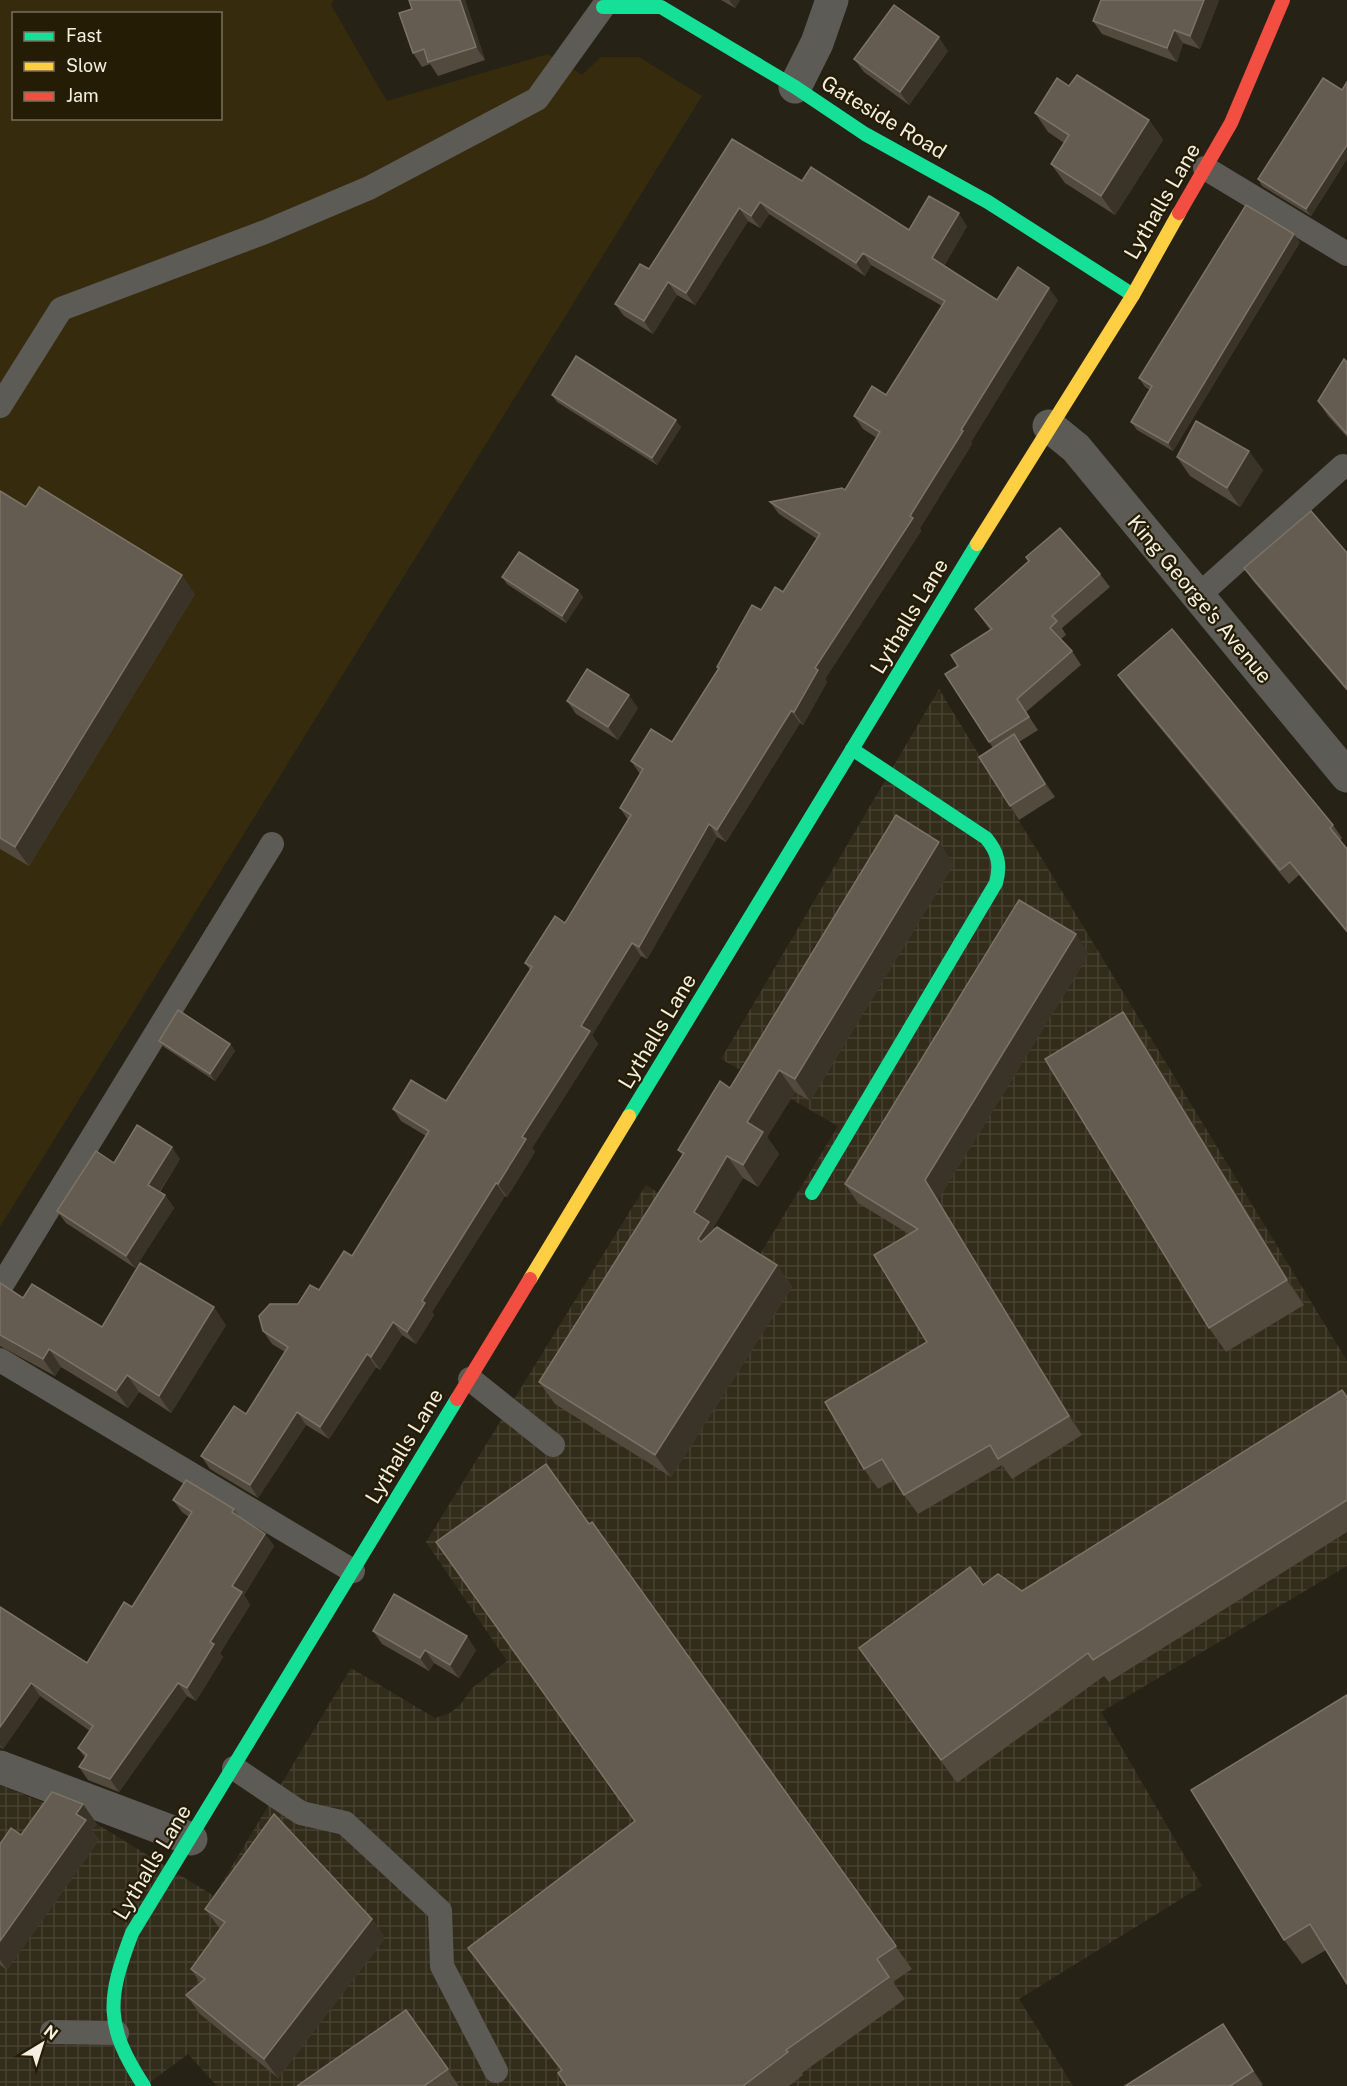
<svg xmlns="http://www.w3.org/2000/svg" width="1347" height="2086" viewBox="0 0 1347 2086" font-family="'Public Sans',sans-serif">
	<defs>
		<pattern id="industrial-grid" width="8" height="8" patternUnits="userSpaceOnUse" patternTransform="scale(1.5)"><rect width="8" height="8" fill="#322c1b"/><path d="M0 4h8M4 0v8" fill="none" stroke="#464131"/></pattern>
	</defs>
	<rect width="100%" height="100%" fill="#272216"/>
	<path fill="#362b0d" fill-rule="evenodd" d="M0,0H334L331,5L387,101L548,54L582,75L601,57H639L702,96L0,1227ZM14,14H220V118H14Z"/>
	<path fill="url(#industrial-grid)" d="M939,689L1347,1361V1566L1101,1712L1202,1886L1019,1999L1073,2086H217L188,2054L145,2086H0V1785L97,1824L214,1896L351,1668L435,1718L450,1713L461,1704L472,1688L507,1661L426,1542L646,1185L759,1256L838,1126L721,1059Z"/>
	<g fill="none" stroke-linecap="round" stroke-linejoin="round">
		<g stroke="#5d5b56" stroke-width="24">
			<path d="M1205,168L1347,254"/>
			<path d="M0,406L61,309L265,232L369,188L537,99L603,7"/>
			<path d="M1198,596L1343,466"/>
			<path d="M0,1288L272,844"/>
			<path d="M0,1360L353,1571"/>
			<path d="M470,1379L553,1445"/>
			<path d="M234,1768L301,1813L345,1823L440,1911L442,1966L496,2071"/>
			<path d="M52,2032L117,2033"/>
		</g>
		<g stroke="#5d5b56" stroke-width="33">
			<path d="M795,87L817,43L832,0"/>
			<path d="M1049,426L1076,448L1347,776"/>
			<path d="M0,1767L191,1839"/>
		</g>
		<g stroke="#16e098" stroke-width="14">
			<path d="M603,7H661L795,87L865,134L988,202L1133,295"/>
			<path d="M629,1116L977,544"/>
			<path d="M812,1193L996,883C1001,865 998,852 986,838L852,749"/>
			<path d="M144,2086C104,2025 107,1999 132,1933L457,1399"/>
		</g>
		<g stroke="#ffcf43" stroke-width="14">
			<path d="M977,544L1133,295L1179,213"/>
			<path d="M530,1279L629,1116"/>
		</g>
		<g stroke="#f24e42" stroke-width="14">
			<path d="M1179,213L1231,123L1283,0"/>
			<path d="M457,1399L530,1279"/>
		</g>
	</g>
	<g fill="#534a3e">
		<path d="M409,0H465L485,60L438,76L430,64L422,67L413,53L412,9Z"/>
		<path d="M721,0H740L735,8Z"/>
		<path d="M1219,0L1200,49L1183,43L1177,62L1102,34L1093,21Z"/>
		<path d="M948,51L909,105L864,72L854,59Z"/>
		<path d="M1347,82V159L1311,216L1262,186L1258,179L1342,90Z"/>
		<path d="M1035,113L1149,120L1163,140L1115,215L1065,183L1051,164L1064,143L1048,132Z"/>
		<path d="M732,139L802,181L909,230L967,226L944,266L997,300H1058L971,442L972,444L920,528L921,531L825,679L827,682L803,725L800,723L726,842L717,837L647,959L641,956L592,1035L598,1044L532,1148L535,1152L507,1197L505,1196L432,1312L434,1315L416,1344L402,1335L380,1370L376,1367L329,1439L306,1425L258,1498L210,1469L201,1456L246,1414L285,1352L272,1344L263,1331L298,1304L319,1290L352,1256L426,1136L401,1121L393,1109L446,1101L530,970L525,963L565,923L628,820L620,808L640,774L631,761L672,742L718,669L717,667L761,610L783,592L817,539L779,514L770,502L845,490L877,438L863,429L854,416L886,395L942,306L871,265L865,276L769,214L760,228L748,221L695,305L677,295L653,334L624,316L615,304L649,269Z"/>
		<path d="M1300,242L1173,451L1137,430L1131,422L1150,390L1145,387L1139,378Z"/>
		<path d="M1347,362V437L1328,416L1318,401Z"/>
		<path d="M552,395L681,427L657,465L557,402Z"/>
		<path d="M1177,457L1263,470L1240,507L1190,476Z"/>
		<path d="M0,491L26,507L195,594L29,866L0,849Z"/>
		<path d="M1347,553V691L1253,581L1244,568Z"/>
		<path d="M1026,557L1100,574L1110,587L1062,628L1066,635L1061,639L1072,651L1081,665L1026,712L1038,730L1019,742L1055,797L1019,820L1010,806L993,748L945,674L958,666L990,630L975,609L1029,561Z"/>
		<path d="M502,577L578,590L583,597L566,623L507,584Z"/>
		<path d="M1118,675L1333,825L1342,838L1340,841L1347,849V933L1299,875L1289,884L1127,688Z"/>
		<path d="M567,701L638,708L618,740L576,714Z"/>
		<path d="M954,864L810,1101L795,1092L767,1137L779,1154L758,1187L743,1178L713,1228L714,1229L777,1265L792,1287L671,1477L555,1404L539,1382L683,1156L678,1150L730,1088Z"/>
		<path d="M1089,954L938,1200L1082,1435L1012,1479L1002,1465L918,1514L904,1495L895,1479L878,1489L864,1469L927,1342L909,1234L858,1203L845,1184Z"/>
		<path d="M1123,1012L1140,1037L1304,1305L1226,1352L1209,1328Z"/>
		<path d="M159,1041L230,1044L235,1051L215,1081L164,1047Z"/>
		<path d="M180,1159L160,1192L165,1195L174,1208L135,1268L66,1223L57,1211L114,1163Z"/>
		<path d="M0,1283L23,1298L102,1327L226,1325L171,1413L139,1392L128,1408L61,1367L55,1376L0,1346Z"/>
		<path d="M1347,1396V1532L1109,1682L1104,1676L957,1783L859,1648L983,1585L1022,1591Z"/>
		<path d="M173,1500L234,1509L240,1517L265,1534L274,1546L244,1595L250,1605L220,1653L223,1657L196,1701L187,1696L119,1792L88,1780L79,1767L85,1758L78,1748L90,1731L40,1696L3,1749L0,1747V1607L87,1663L132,1607L189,1517L182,1512Z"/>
		<path d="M589,1524L912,1969L893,1982L905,1999L802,2073L803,2075L789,2086H567L558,2073L561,2071L484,1971L468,1948L635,1821Z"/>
		<path d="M373,1631L476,1650L459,1678L434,1663L429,1671L382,1644Z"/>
		<path d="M1347,1695L1326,1950L1302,1964L1284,1940Z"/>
		<path d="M97,1824L92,1830L99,1840L7,1970L0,1965V1844L21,1835Z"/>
		<path d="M205,1909L372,1919L385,1938L278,2078L200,2014L186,1995L200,1983L191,1969L220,1929Z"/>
		<path d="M406,2010L459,2086H297Z"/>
		<path d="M1232,2037L1263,2085L1261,2086H1125Z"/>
	</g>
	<g fill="#3a3327">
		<path d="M460,0H465L485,60L476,47Z"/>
		<path d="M729,0H740L735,8Z"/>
		<path d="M1204,0H1219L1200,49L1190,36Z"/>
		<path d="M1174,30L1183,43L1177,62L1167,48Z"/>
		<path d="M939,37L948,51L909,105L900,92Z"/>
		<path d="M1149,120L1163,140L1115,215L1101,196Z"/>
		<path d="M1347,145V159L1311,216L1306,209Z"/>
		<path d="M760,202L769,214L760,228L751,216Z"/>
		<path d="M739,208L748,221L695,305L686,293Z"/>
		<path d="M959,213L967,226L941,271L932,258Z"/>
		<path d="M1294,234L1300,242L1173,451L1168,443Z"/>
		<path d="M863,253L871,265L865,276L856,263Z"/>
		<path d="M668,282L677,295L653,334L644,321Z"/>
		<path d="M1049,288L1058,300L971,442L972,444L920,528L921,531L825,679L827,682L803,725L794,712L815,668L910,516L961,430Z"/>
		<path d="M676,420L681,427L657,465L652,458Z"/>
		<path d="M1249,451L1263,470L1240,507L1227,488Z"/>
		<path d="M182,575L195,594L29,866L15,847Z"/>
		<path d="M578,590L583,597L566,623L562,616Z"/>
		<path d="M629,695L638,708L618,740L608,727Z"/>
		<path d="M791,711L800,723L726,842L717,830Z"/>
		<path d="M1014,734L1023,747L1055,797L1045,784Z"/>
		<path d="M709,824L717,837L647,959L639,947Z"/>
		<path d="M939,842L954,864L810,1101L795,1079Z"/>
		<path d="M1076,934L1089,954L938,1200L1082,1435L1069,1416L925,1180Z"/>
		<path d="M632,943L641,956L592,1035L598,1044L532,1148L535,1152L507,1197L498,1184L581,1026Z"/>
		<path d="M1123,1012L1140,1037L1304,1305L1287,1280Z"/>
		<path d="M230,1044L235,1051L215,1081L210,1074Z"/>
		<path d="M779,1070L795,1092L767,1137L779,1154L758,1187L743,1165L747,1122Z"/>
		<path d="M172,1147L180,1159L156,1197L148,1185Z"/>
		<path d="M727,1156L743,1178L713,1228L724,1244L713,1261L698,1239L694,1212Z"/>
		<path d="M496,1183L505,1196L432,1312L434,1315L416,1344L407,1332L422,1301Z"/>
		<path d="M165,1195L174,1208L135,1268L126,1256Z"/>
		<path d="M777,1265L792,1287L671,1477L655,1455Z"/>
		<path d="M214,1307L226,1325L171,1413L159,1396Z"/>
		<path d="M393,1322L402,1335L380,1370L371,1357Z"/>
		<path d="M49,1349L61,1367L55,1376L43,1359Z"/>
		<path d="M367,1354L376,1367L329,1439L320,1427Z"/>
		<path d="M127,1375L139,1392L128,1408L116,1391Z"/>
		<path d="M297,1412L306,1425L258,1498L250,1485Z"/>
		<path d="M265,1534L274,1546L244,1595L250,1605L220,1653L223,1657L196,1701L187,1688L210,1642L232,1586Z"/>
		<path d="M467,1636L476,1650L459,1678L450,1665Z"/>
		<path d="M425,1650L434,1663L429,1671L420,1658Z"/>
		<path d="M31,1683L40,1696L3,1749L0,1745V1727Z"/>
		<path d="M178,1683L187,1696L119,1792L110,1779Z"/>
		<path d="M83,1804L97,1824L92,1830L99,1840L7,1970L0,1960V1941L76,1814Z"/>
		<path d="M372,1919L385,1938L278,2078L264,2059Z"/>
		<path d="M1223,2024L1232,2037L1263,2085L1253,2071Z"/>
	</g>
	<g fill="#645c50" stroke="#7b7366" stroke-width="1.5">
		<path d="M409,0H460L476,47L428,62L424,49L413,53L399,13L412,9Z"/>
		<path d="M1101,0H1204L1190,36L1174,30L1167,48L1093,21Z"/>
		<path d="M894,5L939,37L900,92L854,59Z"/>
		<path d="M1077,75L1149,120L1101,196L1051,164L1069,135L1035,113L1057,78L1069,86Z"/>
		<path d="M1323,78L1342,90L1347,82V145L1306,209L1258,179Z"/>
		<path d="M732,139L802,181L811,167L909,230L929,196L959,213L932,258L997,300L1018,267L1049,288L961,430L963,431L910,516L913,518L815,668L818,670L794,712L791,711L717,830L709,824L639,947L632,943L581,1026L590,1031L522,1137L526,1139L498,1184L496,1183L422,1301L425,1303L407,1332L393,1322L371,1357L367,1354L320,1427L297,1412L250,1485L201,1456L234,1406L246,1414L288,1347L263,1331L259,1316L270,1304H298L310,1285L319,1290L344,1251L352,1256L429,1131L393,1109L411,1080L446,1101L532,967L525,963L555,916L565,923L631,815L620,808L643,769L631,761L651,729L672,742L719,668L717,667L752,605L761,610L775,587L783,592L820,534L770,502L842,488L845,490L880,432L854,416L872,386L886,395L945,301L863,253L856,263L760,202L751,216L739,208L686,293L668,282L644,321L615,304L640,264L649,269Z"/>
		<path d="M1246,205L1294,234L1168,443L1131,422L1152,386L1139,378Z"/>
		<path d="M576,356L676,420L652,458L552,395Z"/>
		<path d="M1344,359L1347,362V434L1318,401Z"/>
		<path d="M1196,421L1249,451L1227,488L1177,457Z"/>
		<path d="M39,487L182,575L15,847L0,838V491L26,507Z"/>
		<path d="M1311,511L1347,553V689L1244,568Z"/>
		<path d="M1060,528L1100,574L1052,616L1057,621L1050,628L1072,651L1017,699L1029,717L989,742L945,674L958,666L951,655L992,629L975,609L1029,561L1026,557Z"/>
		<path d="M519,552L578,590L562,616L502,577Z"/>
		<path d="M1172,629L1333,825L1330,828L1347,849V931L1290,862L1280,870L1118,675Z"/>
		<path d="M587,669L629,695L608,727L567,701Z"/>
		<path d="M1014,734L1045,784L1010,806L979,757Z"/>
		<path d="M896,815L939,842L795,1079L779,1070L747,1122L763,1132L743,1165L727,1156L694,1212L709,1222L698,1239L701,1242L717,1227L777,1265L655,1455L539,1382L684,1153L678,1150L720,1081L730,1088Z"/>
		<path d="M1019,900L1076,934L925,1180L1069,1416L998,1459L990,1445L904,1495L882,1459L864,1469L825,1402L927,1342L874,1255L918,1229L845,1184Z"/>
		<path d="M178,1010L230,1044L210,1074L159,1041Z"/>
		<path d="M1123,1012L1287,1280L1209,1328L1045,1059Z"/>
		<path d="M137,1125L172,1147L148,1185L165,1195L126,1256L57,1211L96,1151L114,1163Z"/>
		<path d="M140,1263L214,1307L159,1396L127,1375L116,1391L49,1349L43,1359L0,1335V1283L23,1298L32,1284L102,1327Z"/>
		<path d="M1342,1390L1347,1397V1500L1093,1660L1088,1653L941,1760L859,1648L970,1567L983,1585L998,1574L1022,1591Z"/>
		<path d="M546,1464L589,1524L592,1522L896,1946L877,1959L889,1977L786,2050L788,2052L743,2086H567L558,2073L562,2070L468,1948L635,1821L436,1542Z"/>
		<path d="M186,1480L234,1509L232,1512L265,1534L232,1586L242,1592L210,1642L214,1644L187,1688L178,1683L110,1779L79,1767L87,1755L78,1748L93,1726L31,1683L0,1727V1607L87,1663L124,1602L132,1607L192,1512L173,1500Z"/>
		<path d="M394,1594L467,1636L450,1665L425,1650L420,1658L373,1631Z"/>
		<path d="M1347,1695V1984L1310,1924L1284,1940L1191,1790Z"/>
		<path d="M52,1792L83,1804L76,1814L86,1820L0,1941V1844L11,1828L21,1835Z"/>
		<path d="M274,1814L372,1919L264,2059L186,1995L205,1979L191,1969L225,1922L205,1909Z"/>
		<path d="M406,2010L448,2069L424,2086H297Z"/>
		<path d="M1223,2024L1253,2071L1230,2086H1125Z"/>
	</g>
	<g text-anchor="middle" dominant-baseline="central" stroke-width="4.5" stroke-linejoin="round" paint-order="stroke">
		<g font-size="21" fill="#f4efe0" stroke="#251c05">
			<text transform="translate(884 117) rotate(31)">Gateside Road</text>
			<text transform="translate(1162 201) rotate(-60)">Lythalls Lane</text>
			<text transform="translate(1200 599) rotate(50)">King George's Avenue</text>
			<text transform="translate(909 616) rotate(-59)">Lythalls Lane</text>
			<text transform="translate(657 1031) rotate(-59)">Lythalls Lane</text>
			<text transform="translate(404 1446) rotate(-59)">Lythalls Lane</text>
			<text transform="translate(152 1862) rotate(-59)">Lythalls Lane</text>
		</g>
	</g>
	<rect x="12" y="12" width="210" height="108" fill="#251c05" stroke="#78705d" stroke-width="1.5"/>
	<rect x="24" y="32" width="30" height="9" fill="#16e098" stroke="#78705d" stroke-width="1.5"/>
	<text x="66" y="42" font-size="18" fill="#f4efe0">Fast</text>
	<rect x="24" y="62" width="30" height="9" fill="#ffcf43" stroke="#78705d" stroke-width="1.5"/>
	<text x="66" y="72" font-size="18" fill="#f4efe0">Slow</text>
	<rect x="24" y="92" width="30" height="9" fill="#f24e42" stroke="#78705d" stroke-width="1.5"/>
	<text x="66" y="102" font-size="18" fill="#f4efe0">Jam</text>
	<g transform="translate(42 2044) rotate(38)" stroke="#251c05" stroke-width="4.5" paint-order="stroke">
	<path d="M0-4.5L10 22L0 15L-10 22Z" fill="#f4efe0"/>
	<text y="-9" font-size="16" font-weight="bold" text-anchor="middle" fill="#f4efe0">N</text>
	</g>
</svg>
